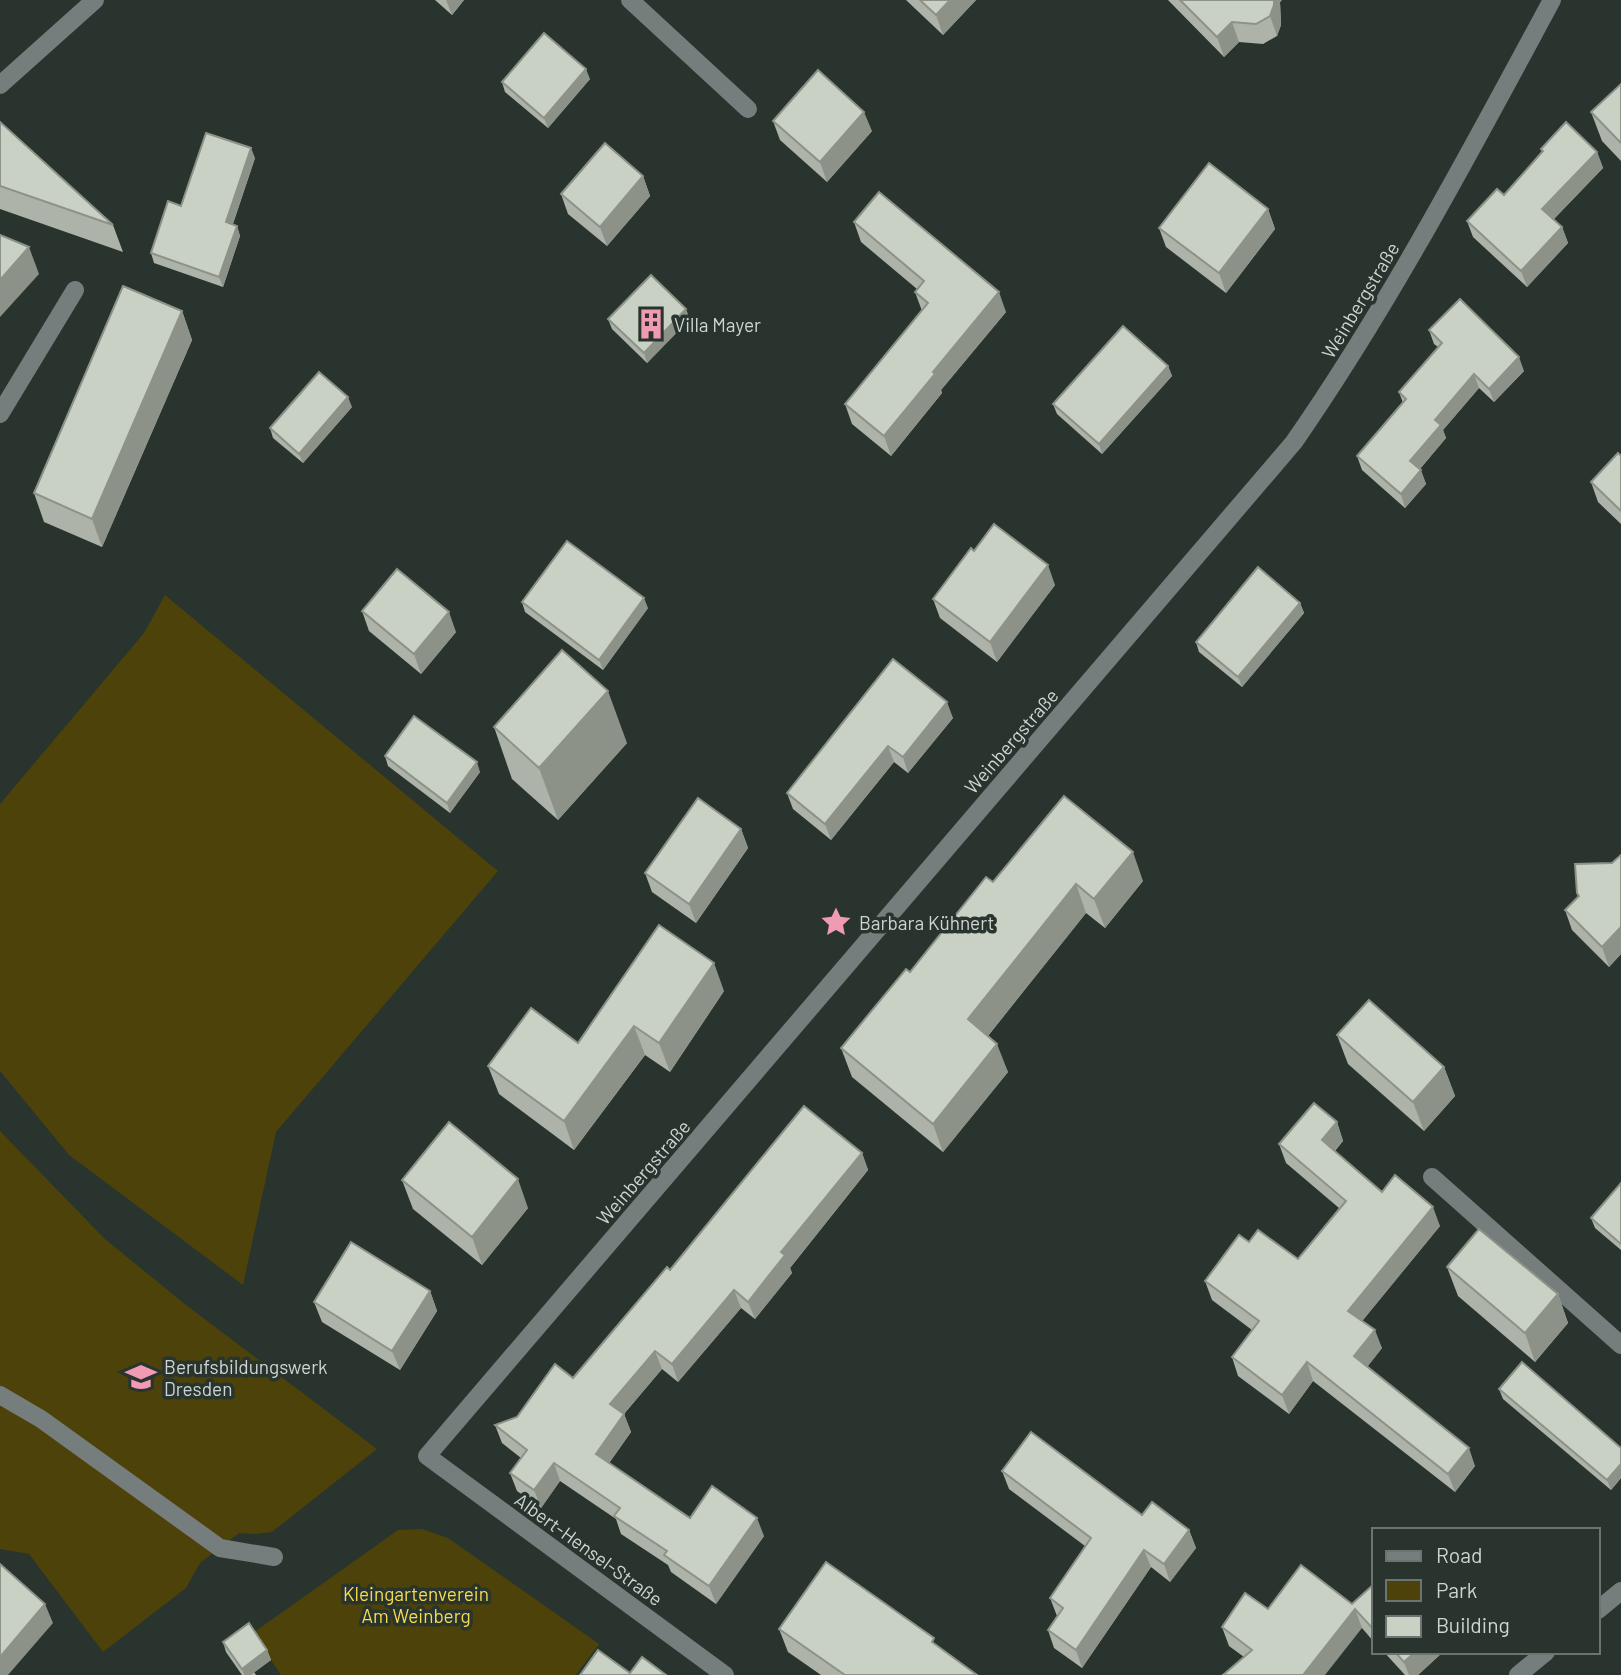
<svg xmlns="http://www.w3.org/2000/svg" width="1621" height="1675" viewBox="0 0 1621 1675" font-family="Barlow,sans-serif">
	<rect width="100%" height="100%" fill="#29342e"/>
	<g fill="#4c420a">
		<path d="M165,595L498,871L276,1132L243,1285L69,1155L0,1071V804L144,633Z"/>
		<path d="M0,1131L105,1239L186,1305L377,1449L272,1532L256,1534L239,1533L200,1563L186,1588L103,1652L29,1554L0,1549Z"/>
		<path d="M422,1529L448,1538L599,1644L576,1675H281L253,1633L398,1530Z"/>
	</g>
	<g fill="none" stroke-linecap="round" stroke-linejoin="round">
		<g stroke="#767d7d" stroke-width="18">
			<path d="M630,0L748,109"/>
			<path d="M0,85L95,0"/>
			<path d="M0,414L75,290"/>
			<path d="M1432,1177L1621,1345"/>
			<path d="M0,1395L41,1419L220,1548L274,1557"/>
			<path d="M1598,1610L1621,1591"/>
			<path d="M725,1675L427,1456L1294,442C1391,302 1471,150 1552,0"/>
			<path d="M1518,1675L1546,1652"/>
		</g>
	</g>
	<g fill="#adb3a9">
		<path d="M435,0H464L452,15Z"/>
		<path d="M906,0H976L943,35Z"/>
		<path d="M1168,0H1282L1280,2L1281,25L1277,36L1263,44L1239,42L1224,57Z"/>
		<path d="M590,79L548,128L505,92L502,82Z"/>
		<path d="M1621,84V161L1602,141L1591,112Z"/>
		<path d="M773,121L872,131L827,182L780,140Z"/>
		<path d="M0,122L113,225L123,252L0,209Z"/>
		<path d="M1541,149L1597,152L1603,168L1554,219L1562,227L1568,243L1527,287L1473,237L1467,221L1504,195L1542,152Z"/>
		<path d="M255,158L233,224L237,226L240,236L223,287L154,263L151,253L181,206Z"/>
		<path d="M643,176L650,196L607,246L568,214L561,194Z"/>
		<path d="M1268,209L1275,229L1226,293L1166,247L1159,228Z"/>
		<path d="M854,222L1006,312L941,390L942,393L891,456L852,424L845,404L922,311L915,292L917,289L861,242Z"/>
		<path d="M182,311L192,340L102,547L44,522L34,493Z"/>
		<path d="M608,319H690L647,363L612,329Z"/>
		<path d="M1429,330L1524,371L1494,402L1479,388L1443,430L1446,438L1420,469L1426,484L1405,508L1362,470L1357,456L1403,403L1399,392L1438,347L1434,344Z"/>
		<path d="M1168,366L1172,376L1102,454L1057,414L1053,404Z"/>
		<path d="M352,407L303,463L273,438L270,428Z"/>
		<path d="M1621,456V524L1598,502L1591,482Z"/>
		<path d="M974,551L1055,585L997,662L940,618L933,599Z"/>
		<path d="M522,602L648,608L603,670L525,612Z"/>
		<path d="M1300,603L1304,613L1242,687L1199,652L1196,642Z"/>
		<path d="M362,611L456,632L421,674L369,631Z"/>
		<path d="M893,659L953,718L908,773L894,762L831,840L793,809L787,793Z"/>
		<path d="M494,727L627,743L558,820L512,779Z"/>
		<path d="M385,756L480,772L450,813L388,766Z"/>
		<path d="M741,829L748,848L696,923L652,892L645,873Z"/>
		<path d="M1621,855V954L1609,967L1572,930L1565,910L1578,897L1577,893Z"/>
		<path d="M1143,881L1105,928L1086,913L988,1036L1008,1072L943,1152L852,1077L841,1048L993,882Z"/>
		<path d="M724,991L670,1072L645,1055L574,1150L499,1094L488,1066L578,1043Z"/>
		<path d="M1337,1035L1444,1067L1455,1096L1424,1131L1348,1064Z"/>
		<path d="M1337,1122L1343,1141L1335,1151L1382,1192L1440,1226L1362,1321L1382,1348L1367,1367L1475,1466L1455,1492L1313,1381L1289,1414L1238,1376L1232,1357L1252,1330L1212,1300L1205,1281L1249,1242L1298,1259L1339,1208L1286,1163L1279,1144Z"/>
		<path d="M862,1153L868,1170L790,1268L792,1273L755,1319L741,1308L678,1382L662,1369L624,1414L631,1432L609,1463L690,1518L764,1536L716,1604L671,1572L668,1565L621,1534L616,1519L560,1481L541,1508L517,1491L510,1473L521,1458L502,1443L495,1425L517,1417L573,1378L670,1270Z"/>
		<path d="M402,1180L528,1208L482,1265L413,1209Z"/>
		<path d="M1621,1183V1250L1595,1228L1591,1218Z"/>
		<path d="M1447,1267L1558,1294L1568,1323L1535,1362L1458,1296Z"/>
		<path d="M430,1291L437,1311L400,1370L322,1322L314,1302Z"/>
		<path d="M1499,1389L1621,1448V1478L1611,1490L1503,1399Z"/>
		<path d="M1002,1471L1189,1530L1196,1548L1170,1582L1151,1567L1082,1668L1054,1648L1048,1630L1057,1616L1050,1598L1085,1546L1009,1489Z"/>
		<path d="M1374,1584V1642L1362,1628L1244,1657L1229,1646L1222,1627L1268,1609L1352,1604Z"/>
		<path d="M779,1629L937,1646L977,1675H821L788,1652Z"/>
		<path d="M223,1642L267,1650L271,1660L254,1672L256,1675H242L226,1652Z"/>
		<path d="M1384,1652H1443L1418,1675H1405Z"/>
	</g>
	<g fill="#8d9289">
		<path d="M446,0H464L452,15Z"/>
		<path d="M950,0H976L943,35L936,15Z"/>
		<path d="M1274,0H1282L1280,2L1281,25L1277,36L1270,16Z"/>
		<path d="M1232,22L1239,42L1224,57L1217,37Z"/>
		<path d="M586,69L590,79L548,128L544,118Z"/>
		<path d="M864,112L872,131L827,182L820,162Z"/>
		<path d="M251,148L255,158L230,232L226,222Z"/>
		<path d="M1597,152L1603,168L1548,225L1542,209Z"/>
		<path d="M643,176L650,196L607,246L600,227Z"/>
		<path d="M1268,209L1275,229L1226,293L1219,273Z"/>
		<path d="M237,226L240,236L223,287L219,277Z"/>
		<path d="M1562,227L1568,243L1527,287L1521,271Z"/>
		<path d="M29,247L39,274L0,317V280Z"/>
		<path d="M999,292L1006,312L941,390L942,393L891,456L884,436L933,372Z"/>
		<path d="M686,309L690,319L647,363L644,353Z"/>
		<path d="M182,311L192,340L102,547L92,519Z"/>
		<path d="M1519,357L1524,371L1494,402L1489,389Z"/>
		<path d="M1168,366L1172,376L1102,454L1099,444Z"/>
		<path d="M1474,374L1479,388L1443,430L1446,438L1415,474L1410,461L1435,420Z"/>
		<path d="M348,397L352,407L303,463L299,454Z"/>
		<path d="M1421,470L1426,484L1405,508L1401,494Z"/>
		<path d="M1048,565L1055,585L997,662L990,642Z"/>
		<path d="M644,598L648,608L603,670L599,660Z"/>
		<path d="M1300,603L1304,613L1242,687L1238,677Z"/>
		<path d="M449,612L456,632L421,674L414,654Z"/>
		<path d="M608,691L627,743L558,820L539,768Z"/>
		<path d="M947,702L953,718L908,773L903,757Z"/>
		<path d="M888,746L894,762L831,840L825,824Z"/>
		<path d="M477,762L480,772L450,813L447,803Z"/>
		<path d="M741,829L748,848L696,923L689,904Z"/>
		<path d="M1133,852L1143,881L1105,928L1094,899Z"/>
		<path d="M1076,884L1086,913L978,1048L968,1019Z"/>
		<path d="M1621,927V954L1609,967L1602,947Z"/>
		<path d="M714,963L724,991L670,1072L659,1043Z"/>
		<path d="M634,1026L645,1055L574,1150L564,1121Z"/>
		<path d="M997,1044L1008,1072L943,1152L933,1124Z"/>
		<path d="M1444,1067L1455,1096L1424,1131L1413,1102Z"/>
		<path d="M1337,1122L1343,1141L1328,1158L1322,1140Z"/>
		<path d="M862,1153L868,1170L790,1268L792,1273L755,1319L748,1302L781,1252Z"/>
		<path d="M518,1179L528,1208L482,1265L472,1237Z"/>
		<path d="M1433,1207L1440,1226L1355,1330L1348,1311Z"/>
		<path d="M734,1290L741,1308L678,1382L672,1364Z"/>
		<path d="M430,1291L437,1311L400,1370L392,1351Z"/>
		<path d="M1558,1294L1568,1323L1535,1362L1525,1333Z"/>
		<path d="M1375,1330L1382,1348L1361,1375L1354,1356Z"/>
		<path d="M655,1351L662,1369L617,1422L610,1404Z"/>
		<path d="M1307,1362L1313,1381L1289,1414L1282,1395Z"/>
		<path d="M624,1414L631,1432L603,1472L596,1454Z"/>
		<path d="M1469,1448L1475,1466L1455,1492L1448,1474Z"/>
		<path d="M554,1463L560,1481L541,1508L534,1490Z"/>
		<path d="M1621,1464V1478L1611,1490L1607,1480Z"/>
		<path d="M757,1518L764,1536L716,1604L709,1586Z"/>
		<path d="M1189,1530L1196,1548L1170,1582L1164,1564Z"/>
		<path d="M1144,1550L1151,1567L1082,1668L1076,1650Z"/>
		<path d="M45,1604L53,1623L8,1675H0V1657Z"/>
		<path d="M1355,1609L1362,1628L1325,1675H1303Z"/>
		<path d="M267,1650L271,1660L251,1675H244L242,1669Z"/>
		<path d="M1415,1652H1443L1418,1675H1409L1404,1662Z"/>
	</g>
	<g fill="#c9d0c4" stroke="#8d9289" stroke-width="2">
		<path d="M920,0H950L936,15Z"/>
		<path d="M1180,0H1274V5L1270,16L1256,24L1232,22L1217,37Z"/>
		<path d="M544,33L586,69L544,118L502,82Z"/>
		<path d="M818,70L864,112L820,162L773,121Z"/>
		<path d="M1621,84V143L1591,112Z"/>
		<path d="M0,122L113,225L0,186Z"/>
		<path d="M1566,122L1597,152L1542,209L1562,227L1521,271L1467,221L1497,189L1504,195L1543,151L1541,149Z"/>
		<path d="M206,133L251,148L226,222L237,226L219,277L151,253L168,201L181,206Z"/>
		<path d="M605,143L643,176L600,227L561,194Z"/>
		<path d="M1209,163L1268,209L1219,273L1159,228Z"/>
		<path d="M879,192L999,292L933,372L935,374L884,436L845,404L928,303L915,292L924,281L854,222Z"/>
		<path d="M0,235L29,247L0,280Z"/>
		<path d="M651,275L686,309L644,353L608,319Z"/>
		<path d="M123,286L182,311L92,519L34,493Z"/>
		<path d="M1460,299L1519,357L1489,389L1474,374L1435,420L1441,425L1410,461L1421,470L1401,494L1357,456L1406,399L1399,392L1442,343L1429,330Z"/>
		<path d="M1123,326L1168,366L1099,444L1053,404Z"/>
		<path d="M319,372L348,397L299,454L270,428Z"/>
		<path d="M1618,453L1621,456V511L1591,482Z"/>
		<path d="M994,524L1048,565L990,642L933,599L971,548L974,551Z"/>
		<path d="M567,541L644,598L599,660L522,602Z"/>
		<path d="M1258,567L1300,603L1238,677L1196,642Z"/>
		<path d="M397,569L449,612L414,654L362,611Z"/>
		<path d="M562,650L608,691L539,768L494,727Z"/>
		<path d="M893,659L947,702L903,757L888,746L825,824L787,793Z"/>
		<path d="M414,716L477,762L447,803L385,756Z"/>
		<path d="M1064,796L1133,852L1094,899L1076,884L968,1019L997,1044L933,1124L841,1048L906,969L910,972L986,877L993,882Z"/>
		<path d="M698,798L741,829L689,904L645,873Z"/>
		<path d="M1621,855V927L1602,947L1565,910L1579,896L1577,893L1575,864L1612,863Z"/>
		<path d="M659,925L714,963L659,1043L634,1026L564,1121L488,1066L531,1008L578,1043Z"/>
		<path d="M1369,1000L1444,1067L1413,1102L1337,1035Z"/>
		<path d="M1314,1103L1337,1122L1322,1140L1382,1192L1395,1175L1433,1207L1348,1311L1375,1330L1354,1356L1469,1448L1448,1474L1307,1362L1282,1395L1232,1357L1259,1321L1205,1281L1239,1235L1249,1242L1258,1230L1298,1259L1346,1201L1279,1144Z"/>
		<path d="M804,1106L862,1153L781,1252L785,1255L748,1302L734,1290L672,1364L655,1351L610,1404L624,1414L596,1454L690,1518L712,1486L757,1518L709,1586L664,1555L667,1551L614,1516L620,1508L554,1463L534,1490L510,1473L527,1450L495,1425L517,1417L555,1364L573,1378L667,1267L670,1270Z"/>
		<path d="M449,1122L518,1179L472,1237L402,1180Z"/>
		<path d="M1621,1183V1244L1591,1218Z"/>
		<path d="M1479,1229L1558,1294L1525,1333L1447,1267Z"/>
		<path d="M351,1242L430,1291L392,1351L314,1302Z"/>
		<path d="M1522,1362L1621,1448V1464L1607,1480L1499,1389Z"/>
		<path d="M1031,1432L1142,1515L1152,1502L1189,1530L1164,1564L1144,1550L1076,1650L1048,1630L1063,1608L1050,1598L1091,1538L1002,1471Z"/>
		<path d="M826,1562L934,1638L932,1642L977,1675H845L779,1629Z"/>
		<path d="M0,1564L45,1604L0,1657Z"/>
		<path d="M1301,1565L1352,1604L1374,1584V1630L1355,1609L1303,1675H1223L1252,1650L1222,1627L1245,1593L1268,1609Z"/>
		<path d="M249,1623L267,1650L242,1669L223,1642Z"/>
		<path d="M598,1650L630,1673L642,1657L666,1675H580Z"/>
		<path d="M1395,1652H1415L1404,1662Z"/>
	</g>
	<defs>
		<g id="building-bare" transform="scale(2.415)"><path d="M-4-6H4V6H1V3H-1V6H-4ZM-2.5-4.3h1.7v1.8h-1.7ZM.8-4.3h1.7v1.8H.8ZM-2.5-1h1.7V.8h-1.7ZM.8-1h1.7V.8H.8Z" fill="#f19ab3" stroke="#29342e" stroke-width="2.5" paint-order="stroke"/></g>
		<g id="sight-bare" transform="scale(2.415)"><path d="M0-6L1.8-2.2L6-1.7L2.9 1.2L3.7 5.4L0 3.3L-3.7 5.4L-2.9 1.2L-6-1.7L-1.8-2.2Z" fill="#f19ab3" stroke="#29342e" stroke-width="2.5" paint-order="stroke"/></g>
		<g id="school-bare" transform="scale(2.415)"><path d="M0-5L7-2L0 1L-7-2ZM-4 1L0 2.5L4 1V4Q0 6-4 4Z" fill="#f19ab3" stroke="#29342e" stroke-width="2.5" paint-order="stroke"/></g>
	</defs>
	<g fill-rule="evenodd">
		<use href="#building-bare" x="651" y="324"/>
		<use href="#sight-bare" x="836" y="922"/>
		<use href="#school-bare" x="141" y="1377"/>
	</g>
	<g text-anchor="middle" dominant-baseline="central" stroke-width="7" stroke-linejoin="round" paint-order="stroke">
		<g font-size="19" fill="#ced5d2" stroke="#29342e">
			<text transform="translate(1360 300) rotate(-59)">Weinbergstraße</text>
			<text transform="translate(1011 741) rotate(-49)">Weinbergstraße</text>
			<text transform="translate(643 1172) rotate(-49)">Weinbergstraße</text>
			<text transform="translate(589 1549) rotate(36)">Albert-Hensel-Straße</text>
		</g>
		<g font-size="19" fill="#ced5d2" stroke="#29342e" text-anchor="start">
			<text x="674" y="324">Villa Mayer</text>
			<text x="859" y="922">Barbara Kühnert</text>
			<text x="164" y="1366">Berufsbildungswerk<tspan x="164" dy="22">Dresden</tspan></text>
		</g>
		<g font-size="19" fill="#f6db4e" stroke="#29342e">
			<text x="416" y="1593">Kleingartenverein<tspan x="416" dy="22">Am Weinberg</tspan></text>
		</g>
	</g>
	<rect x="1372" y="1528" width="228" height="126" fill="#29342e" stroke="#6b7470" stroke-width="2"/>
	<rect x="1386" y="1551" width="35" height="10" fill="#767d7d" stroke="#6b7470" stroke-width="2"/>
	<text x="1436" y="1563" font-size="21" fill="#ced5d2">Road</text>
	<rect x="1386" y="1580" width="35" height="21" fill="#4c420a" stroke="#6b7470" stroke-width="2"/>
	<text x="1436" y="1598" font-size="21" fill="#ced5d2">Park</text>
	<rect x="1386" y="1616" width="35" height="21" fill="#c9d0c4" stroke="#6b7470" stroke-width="2"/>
	<text x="1436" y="1633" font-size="21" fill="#ced5d2">Building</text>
</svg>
